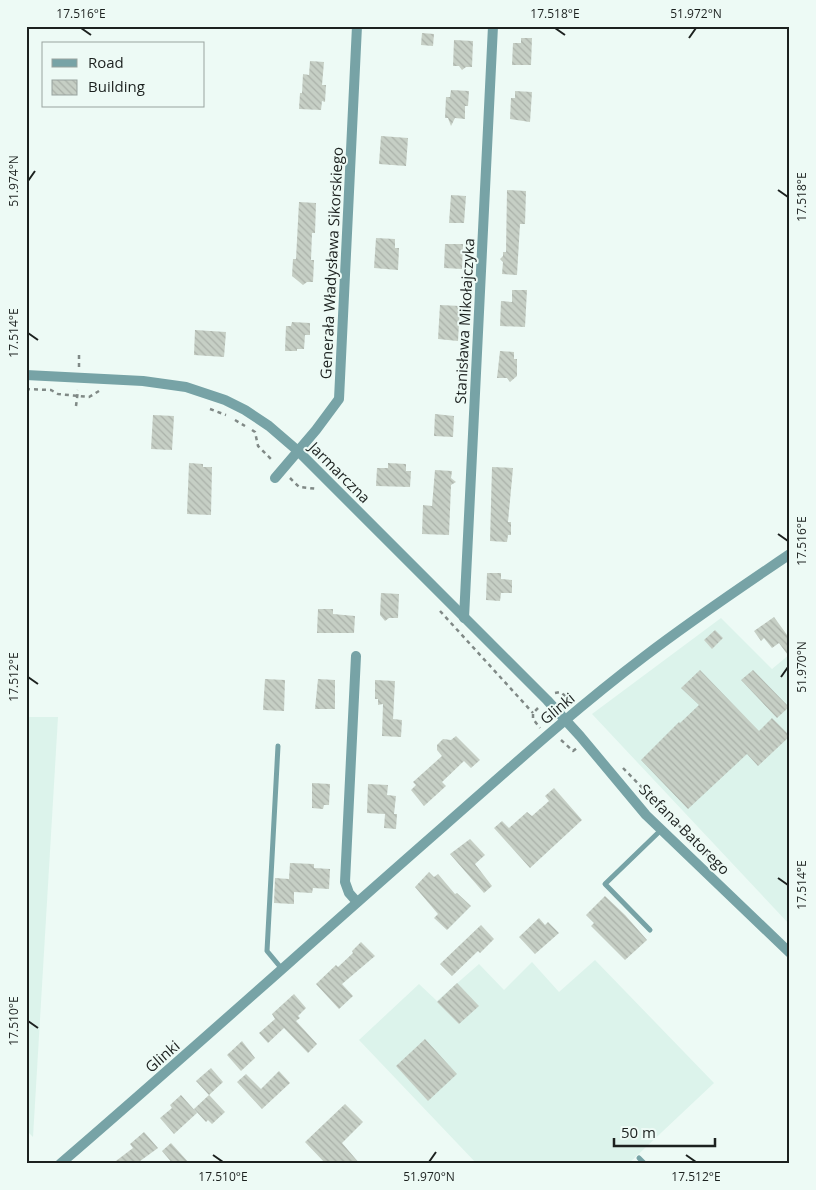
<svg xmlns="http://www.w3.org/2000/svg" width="816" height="1190" viewBox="0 0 816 1190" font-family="'Open Sans',sans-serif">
	<defs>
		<pattern id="building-back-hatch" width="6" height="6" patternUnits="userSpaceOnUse" patternTransform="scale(1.25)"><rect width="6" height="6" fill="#c6cfc5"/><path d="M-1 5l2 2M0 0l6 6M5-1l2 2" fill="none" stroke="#aab1a9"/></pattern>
	</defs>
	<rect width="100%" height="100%" fill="#edfaf5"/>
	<g fill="#dcf3eb">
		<path d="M721,618L772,669L790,654V925L592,714Z"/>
		<path d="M26,717H58L33,1137L26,1130Z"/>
		<path d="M595,960L714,1083L628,1164H477L359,1040L419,984L437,1001L479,964L504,990L532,962L559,992Z"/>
	</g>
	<g fill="url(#building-back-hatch)">
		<path d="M422,33L434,34L433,46L421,45Z"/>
		<path d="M521,38H532L531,65H512L513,43H521Z"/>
		<path d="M454,40L473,41L472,67H466L462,70L459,66H453Z"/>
		<path d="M310,61L324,62L322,85H326L325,102L322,101L321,110L299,109L300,93H302L303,74L309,75Z"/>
		<path d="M451,90L469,91L468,106H465V119L455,118L451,126L448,118H445L446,97H450Z"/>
		<path d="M515,91L532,92L530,122L510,119L511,98H515Z"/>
		<path d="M381,136L408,138L406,166L379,164Z"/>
		<path d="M507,190L526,191L525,224H520L517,275L502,274L503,262L500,259L503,256V252H506Z"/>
		<path d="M451,195L466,196L464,223H449Z"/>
		<path d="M299,202L316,203L315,233H312L311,260H314L313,282H307L303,285L292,276L293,259H296Z"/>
		<path d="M376,238L395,239V248H399L398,270L374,268Z"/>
		<path d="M445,244H463L462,269L444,268Z"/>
		<path d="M512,290H527L525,327L500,326L501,301L512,302Z"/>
		<path d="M440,305L460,306L458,341L438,339Z"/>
		<path d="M292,322L310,323V335H305L304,349H297V351H285L286,326H291Z"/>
		<path d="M195,330L226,332L224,357L194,355Z"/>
		<path d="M500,351L514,352V359H517V376L510,382L507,378H497Z"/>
		<path d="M435,414L454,416L453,437L434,436Z"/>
		<path d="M153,415L174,416L172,450L151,449Z"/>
		<path d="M189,463L203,464V467H212L211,515L187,514Z"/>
		<path d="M388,463L406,464V471H411L410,487L376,486L377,468H388Z"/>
		<path d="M492,467L513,468L508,522H511V535H508L507,542L490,541Z"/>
		<path d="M435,470L452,471L451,478L456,482L451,485L449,535L422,534L423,505L432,506Z"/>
		<path d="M487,573H501V579L512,580V593H501L500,601L486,600Z"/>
		<path d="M381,593L399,594L398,618H389L385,621L380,615Z"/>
		<path d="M318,609H333V614L355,616L354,633H317Z"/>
		<path d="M774,617L790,639V658L779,643L772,648L764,638L761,641L754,631Z"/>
		<path d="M715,630L723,638L712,649L704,640Z"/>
		<path d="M700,670L759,731L772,718L790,736L758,766L747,754L688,809L641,760L679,722L680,723L699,705L681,688Z"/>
		<path d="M753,670L789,707L777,718L741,680Z"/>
		<path d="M265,679L285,680L284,711L263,710Z"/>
		<path d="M318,679L335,680V709H315Z"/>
		<path d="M375,680L395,681L393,719L402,720L401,737L382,736L383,704L378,705V699H375Z"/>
		<path d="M456,736L480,760L471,768L464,761L442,782L446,786L424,806L411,790L416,785L413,782L442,756L437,750V745L443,739L451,740Z"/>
		<path d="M312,783L330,784L329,805H324L323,809L312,808Z"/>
		<path d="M368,784L388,785L387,795L396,796L394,814H397L396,829L384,828L385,814L367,813Z"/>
		<path d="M554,788L582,820L530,868L494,828L502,821L509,828L527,812L532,816L549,801L545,796Z"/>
		<path d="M470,839L485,855L475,864L492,886L484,893L450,854Z"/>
		<path d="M290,863L314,864V868L330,869L329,889L313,888L312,893L294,892V904L274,903L275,878L289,879Z"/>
		<path d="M429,872L434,877L438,874L455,894L457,893L471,906L447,930L434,918L438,914L415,887Z"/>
		<path d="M605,896L625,915L647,940L625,960L591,926L594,923L586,915Z"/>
		<path d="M539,918L545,925L548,922L559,933L535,954L519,937Z"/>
		<path d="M481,925L494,939L480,953L478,951L452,976L440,964Z"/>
		<path d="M361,942L375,956L342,984L353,996L339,1009L316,984L336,965L338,967L353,953L352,951Z"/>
		<path d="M457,983L479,1006L459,1024L437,1002Z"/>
		<path d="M294,994L306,1008L298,1016L300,1018L296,1021L317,1044L308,1053L284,1028L268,1043L259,1033L275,1019L272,1014Z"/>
		<path d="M425,1039L457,1074L428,1101L396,1066Z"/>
		<path d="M242,1041L255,1058L241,1071L227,1055Z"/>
		<path d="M211,1068L223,1082L209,1095L196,1081Z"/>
		<path d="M279,1071L290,1083L262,1109L237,1082L246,1074L261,1089Z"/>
		<path d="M181,1095L197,1113L174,1134L160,1118L172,1108L170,1105Z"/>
		<path d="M209,1095L225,1112L212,1124L208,1120L206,1122L194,1109Z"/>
		<path d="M345,1104L363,1122L342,1143L360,1164H326L305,1142Z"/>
		<path d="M144,1132L158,1148L136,1164H112L133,1148L130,1144Z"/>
		<path d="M171,1143L190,1164H173L162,1151Z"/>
	</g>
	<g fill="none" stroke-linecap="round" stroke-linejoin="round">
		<g stroke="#808986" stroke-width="2.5" stroke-dasharray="4 4" stroke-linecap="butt">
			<path d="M79,367V351"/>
			<path d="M26,389L51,390L58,394L89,397L99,391"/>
			<path d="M76,406L78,390"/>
			<path d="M210,409L226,415"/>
			<path d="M235,420L245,426"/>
			<path d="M252,430L255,432L258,446L273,461"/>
			<path d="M290,478L299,487L318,489"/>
			<path d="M440,611L533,713"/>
			<path d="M555,693L560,692L571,700"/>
			<path d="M538,708L533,713V719L540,728"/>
			<path d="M561,740L573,751L577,748"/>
			<path d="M623,768L720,868"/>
		</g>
		<g stroke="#77a3a6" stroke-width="5">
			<path d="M278,746L267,951L282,969"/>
			<path d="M650,930L605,884L661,830"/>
			<path d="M639,1158L645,1164"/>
		</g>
		<g stroke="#77a3a6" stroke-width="10">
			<path d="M26,375L143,381L186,387L225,400L245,410L269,426L298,451L547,700L580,736L646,815L790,953"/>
			<path d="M275,478L316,430L339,399L357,26"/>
			<path d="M464,618L493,26"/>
			<path d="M356,656L345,882L349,893L357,902"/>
			<path d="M60,1164C189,1053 316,938 444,826C510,768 575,709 645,656C692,620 741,587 790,554"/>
		</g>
	</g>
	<path fill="none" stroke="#1c211f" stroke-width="2" d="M81,28L91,35M555,28L565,35M689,38L696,28M28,181L35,171M778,190L788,197M28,333L38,340M778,534L788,541M28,677L38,684M781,677L788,667M778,878L788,885M28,1021L38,1028M213,1155L223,1162M686,1155L696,1162M429,1162L436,1152"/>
	<g text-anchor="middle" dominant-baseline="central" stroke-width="4" stroke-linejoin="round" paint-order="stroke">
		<g font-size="15" fill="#1c211f" stroke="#edfaf5">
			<text transform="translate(331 263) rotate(-87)">Generała Władysława Sikorskiego</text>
			<text transform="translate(464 321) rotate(-87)">Stanisława Mikołajczyka</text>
			<text transform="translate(340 472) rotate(45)">Jarmarczna</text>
			<text transform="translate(557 708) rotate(-40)">Glinki</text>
			<text transform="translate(685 829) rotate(45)">Stefana Batorego</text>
			<text transform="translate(162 1056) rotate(-41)">Glinki</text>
		</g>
	</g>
	<rect width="816" height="1190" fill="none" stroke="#edfaf5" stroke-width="55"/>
	<rect x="42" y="42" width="162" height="65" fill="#edfaf5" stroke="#99a39f"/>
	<rect x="52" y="59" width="25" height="8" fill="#77a3a6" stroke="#99a39f"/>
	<text x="88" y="68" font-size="15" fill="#1c211f">Road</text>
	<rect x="52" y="80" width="25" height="15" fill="url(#building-back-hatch)" stroke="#99a39f"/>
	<text x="88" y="92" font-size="15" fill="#1c211f">Building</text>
	<path d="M614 1138v8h101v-8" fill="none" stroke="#1c211f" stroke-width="2.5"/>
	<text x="621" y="1138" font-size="15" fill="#1c211f" stroke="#edfaf5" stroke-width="4" paint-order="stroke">50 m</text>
	<rect x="28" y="28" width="760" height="1134" fill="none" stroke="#1c211f" stroke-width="2"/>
	<g font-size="12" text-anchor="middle" fill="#1c211f">
		<text x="81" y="18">17.516°E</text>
		<text x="555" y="18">17.518°E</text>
		<text x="696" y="18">51.972°N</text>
		<text transform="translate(14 181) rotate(-90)" y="4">51.974°N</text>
		<text transform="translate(802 197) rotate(-90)" y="4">17.518°E</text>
		<text transform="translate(14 333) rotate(-90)" y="4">17.514°E</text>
		<text transform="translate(802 541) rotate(-90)" y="4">17.516°E</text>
		<text transform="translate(802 667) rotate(-90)" y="4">51.970°N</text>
		<text transform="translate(14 677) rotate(-90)" y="4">17.512°E</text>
		<text transform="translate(802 885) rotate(-90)" y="4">17.514°E</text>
		<text transform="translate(14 1021) rotate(-90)" y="4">17.510°E</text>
		<text x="223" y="1181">17.510°E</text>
		<text x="429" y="1181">51.970°N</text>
		<text x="696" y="1181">17.512°E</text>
	</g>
</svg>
